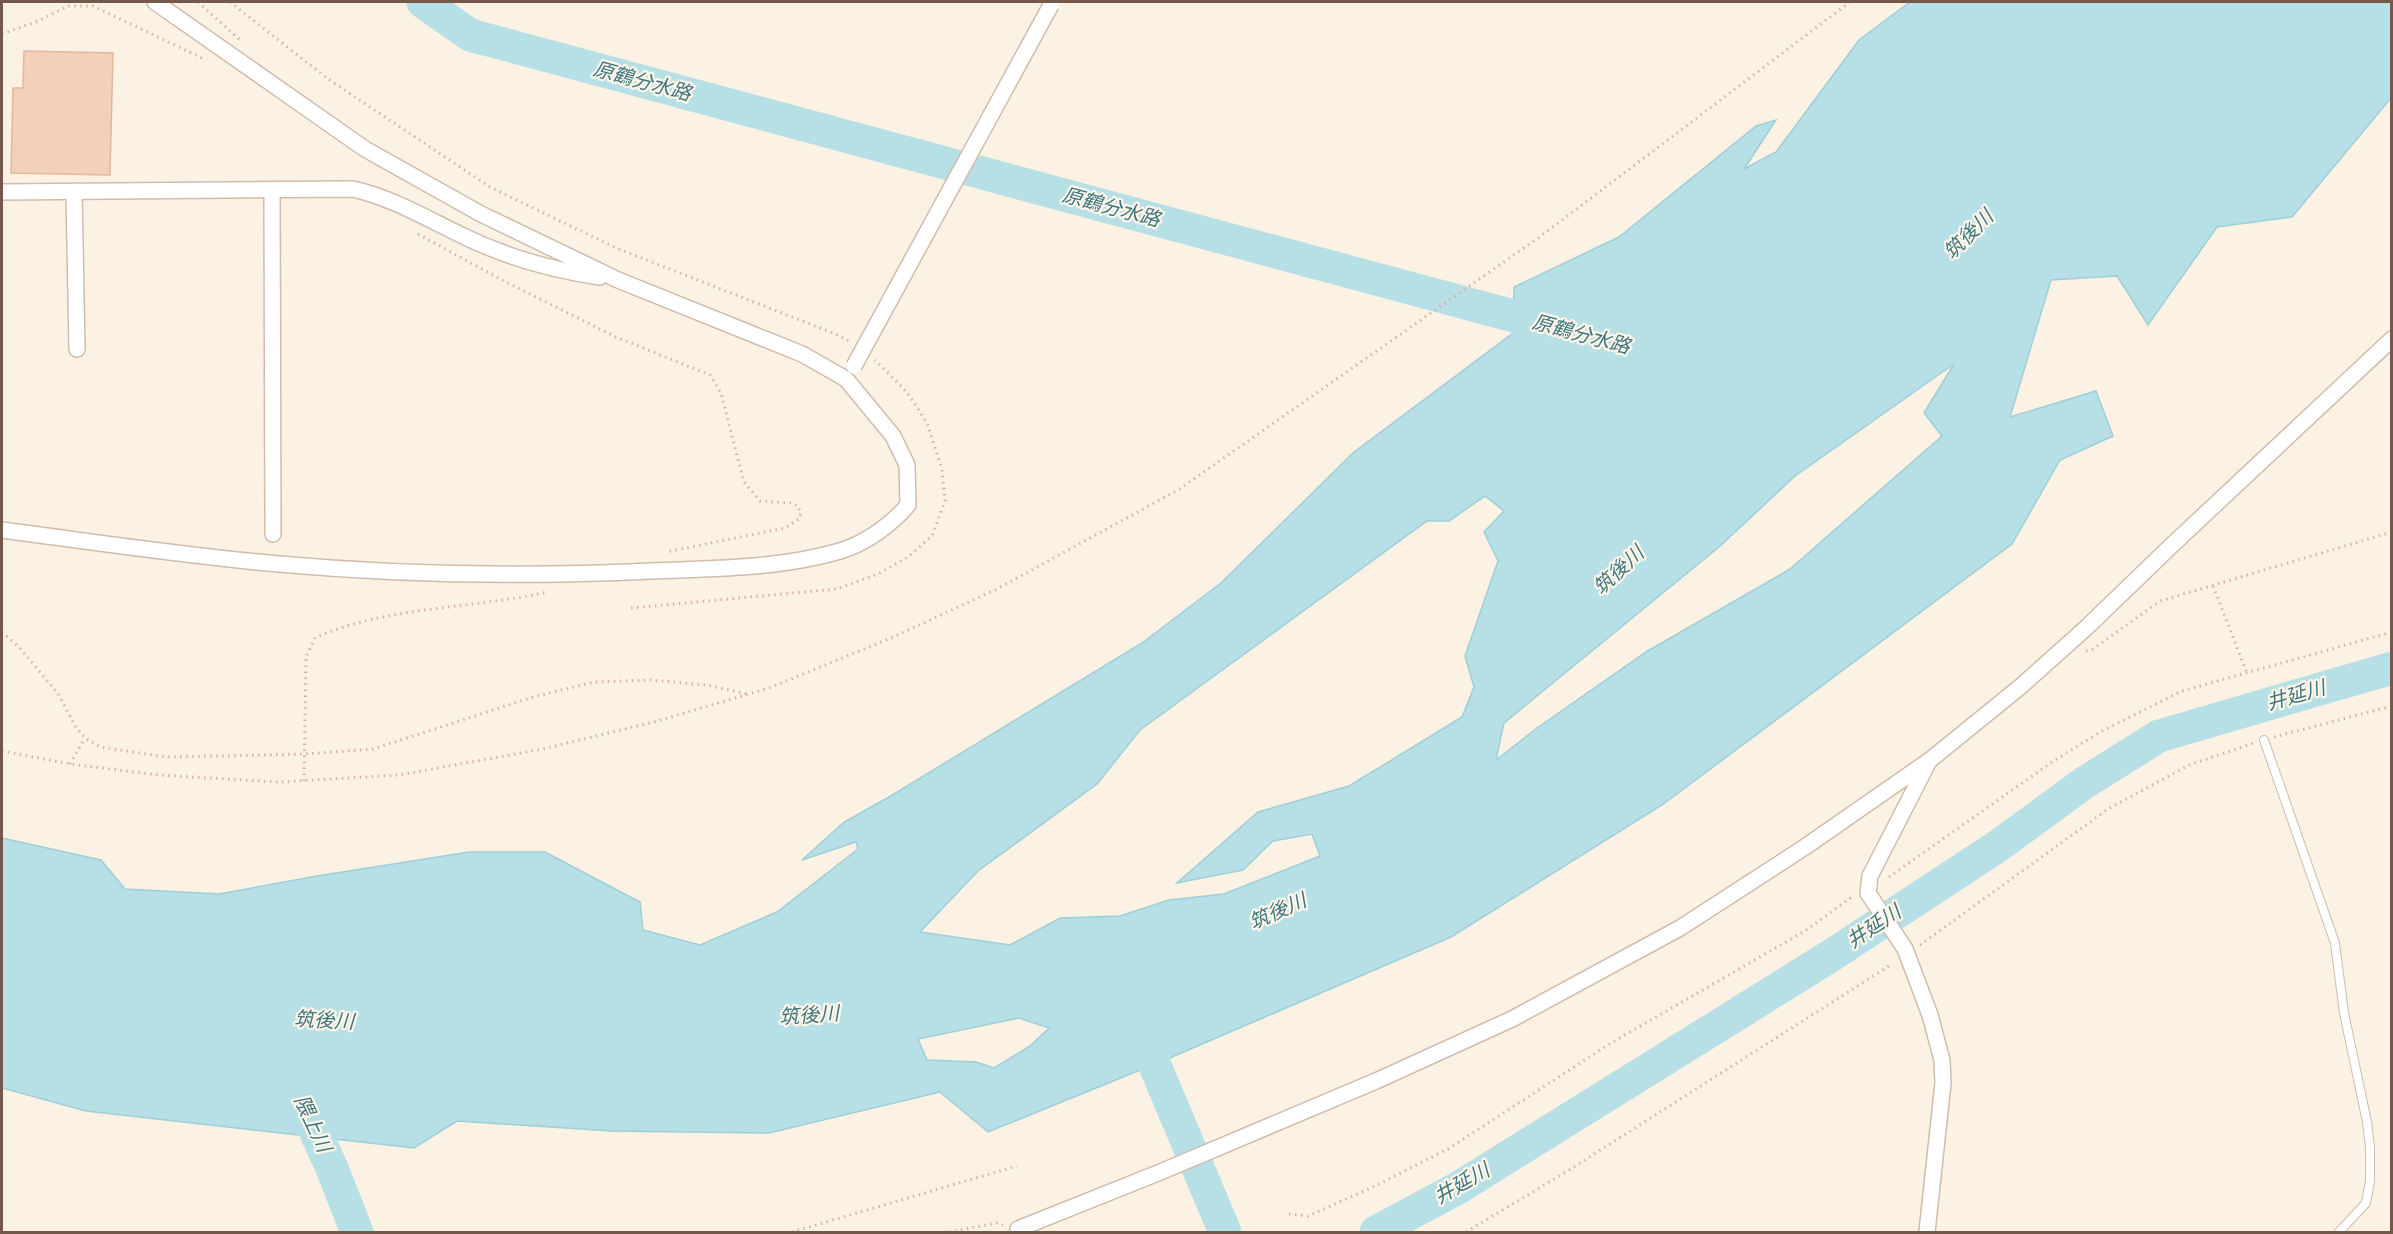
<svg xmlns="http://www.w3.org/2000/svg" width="2393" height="1234" viewBox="0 0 2393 1234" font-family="'Sofia Sans Condensed','Noto Sans JP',sans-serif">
	<rect width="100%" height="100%" fill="#fcf2e3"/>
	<path fill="#b7dfe6" stroke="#9ecfd8" stroke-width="1.5" fill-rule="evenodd" d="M1910,2H2391V98L2292,217L2217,227L2148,325L2117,276L2051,280L2010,417L2096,391L2113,436L2060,460L2012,544L1662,805L1451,937L1172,1057L988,1132L940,1092L769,1133L611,1131L457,1121L414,1148L86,1111L2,1088V838L101,860L125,889L219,894L317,876L469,852H545L640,902L643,930L700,945L777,912L858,849L856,842L802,860L844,822L889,797L1142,643L1221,583L1354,452L1513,333L1514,287L1619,237L1756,126L1776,120L1744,169L1776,152L1859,40ZM1954,364L1924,413L1942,436L1790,569L1646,652L1537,728L1496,760L1504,723L1719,547L1795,476ZM1485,496L1504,511L1484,532L1498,561L1465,656L1474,687L1462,717L1349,786L1258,812L1177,883L1243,870L1273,841L1312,834L1320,856L1224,894L1169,900L1120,916L1060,918L1010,945L920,932L978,871L1097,784L1140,730L1427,521H1449ZM1019,1018L1049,1028L1030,1046L994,1068L976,1062L927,1060L918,1039Z"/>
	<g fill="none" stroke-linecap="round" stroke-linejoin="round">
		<g stroke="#b7dfe6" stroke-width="33">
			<path d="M423,2L470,35L1558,328"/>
			<path d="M1137,1023L1225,1232"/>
			<path d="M299,1096L331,1166L357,1232"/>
			<path d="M1376,1232L1458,1188L1832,955L1998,846L2084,783L2159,736L2392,668"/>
		</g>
	</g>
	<path fill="#f2d0ba" stroke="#e4b69b" stroke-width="1.5" d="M24,51L113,53L110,175L11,173L13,88H23Z"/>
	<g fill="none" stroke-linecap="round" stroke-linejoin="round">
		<g stroke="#d0bcad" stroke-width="10">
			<path id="lane" d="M2264,740L2335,943L2344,1013L2367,1122L2370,1147V1181L2366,1203L2339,1232"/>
		</g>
		<g stroke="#d0bcad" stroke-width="18">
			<g id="street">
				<path d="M272,190L273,534"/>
				<path d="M74,191L77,349"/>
				<path d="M2,192L353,189C392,198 424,217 459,234C503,256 552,270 600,277"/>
				<path d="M2,530C94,542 186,556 279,564C402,575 527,577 651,571C714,568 779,569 840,551C866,543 891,525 908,505L907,465L893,436L846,379L802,354L618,280L481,214L365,149L155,2"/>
				<path d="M1019,1232L1018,1229L1158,1173L1376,1081L1512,1019L1680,928L1805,847L1930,760L2020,687L2086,628L2171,546L2392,339"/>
				<path d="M1927,1232L1943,1083L1942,1060L1930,1015L1905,949L1868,893L1870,876L1928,763"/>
			</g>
		</g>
		<g stroke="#d7b39e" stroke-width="3" stroke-dasharray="1.5 4.5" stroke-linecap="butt">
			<path d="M198,2L240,40"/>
			<path d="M230,2L328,79L490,187L616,248L833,333L851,342"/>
			<path d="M2,34L38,21L68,6H93L206,60"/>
			<path d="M418,234L500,279L616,337L710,375L721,393L744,482L760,501L792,503L798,506L801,513L799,519L785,528L666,552"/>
			<path d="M2213,586L2247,673"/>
			<path d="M631,608L837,589L878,574L908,557L932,536L945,501L942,469L927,423L907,392L875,360"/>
			<path d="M2,632L19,647L59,695L75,726L85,738L100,747L166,757L305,754L373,749L533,697L594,682L650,680L706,685L748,694"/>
			<path d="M2086,651L2093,649L2160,601L2392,532"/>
			<path d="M2274,737L2392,706"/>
			<path d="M2,751L70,764L159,775L278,782L399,775L543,749L654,722L769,688L891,638L995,590L1178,490L1541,236L1850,2"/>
			<path d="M70,764L85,738"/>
			<path d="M304,781L306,657L315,638C385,606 472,609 547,592"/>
			<path d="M1889,877L2052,762L2102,731L2182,691L2392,632"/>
			<path d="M1920,945L2108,809L2189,765L2254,743"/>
			<path d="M1289,1214L1308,1216L1371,1188L1448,1149L1611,1043L1805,931L1853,896"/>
			<path d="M792,1232L1017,1166"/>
			<path d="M949,1232L997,1223L1003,1225"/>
			<path d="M1466,1232L1566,1172L1892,964"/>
		</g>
		<use href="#lane" stroke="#fff" stroke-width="8"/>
		<use href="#street" stroke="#fff" stroke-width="15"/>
		<g stroke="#d0bcad" stroke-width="18" stroke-linecap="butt">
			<path id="street-bridge" d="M854,366L1051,5"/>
		</g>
		<use href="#street-bridge" stroke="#fff" stroke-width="15"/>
	</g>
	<g text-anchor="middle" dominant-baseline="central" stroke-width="4.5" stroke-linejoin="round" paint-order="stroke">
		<g font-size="20" font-style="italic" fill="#3f7781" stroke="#fff6e9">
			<text transform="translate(642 82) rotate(15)">原鶴分水路</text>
			<text transform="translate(1111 208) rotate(15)">原鶴分水路</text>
			<text transform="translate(1969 235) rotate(-45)">筑後川</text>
			<text transform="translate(1581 335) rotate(15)">原鶴分水路</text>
			<text transform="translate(1619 571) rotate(-43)">筑後川</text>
			<text transform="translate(2296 696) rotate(-16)">井延川</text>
			<text transform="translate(1278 912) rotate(-24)">筑後川</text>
			<text transform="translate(1874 927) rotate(-34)">井延川</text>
			<text transform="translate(809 1016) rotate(-4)">筑後川</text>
			<text transform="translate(324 1021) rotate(3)">筑後川</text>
			<text transform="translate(312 1124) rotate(65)">隈上川</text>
			<text transform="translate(1462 1184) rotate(-30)">井延川</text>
		</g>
	</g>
	<rect width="2393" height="1234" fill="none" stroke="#745849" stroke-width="6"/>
</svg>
